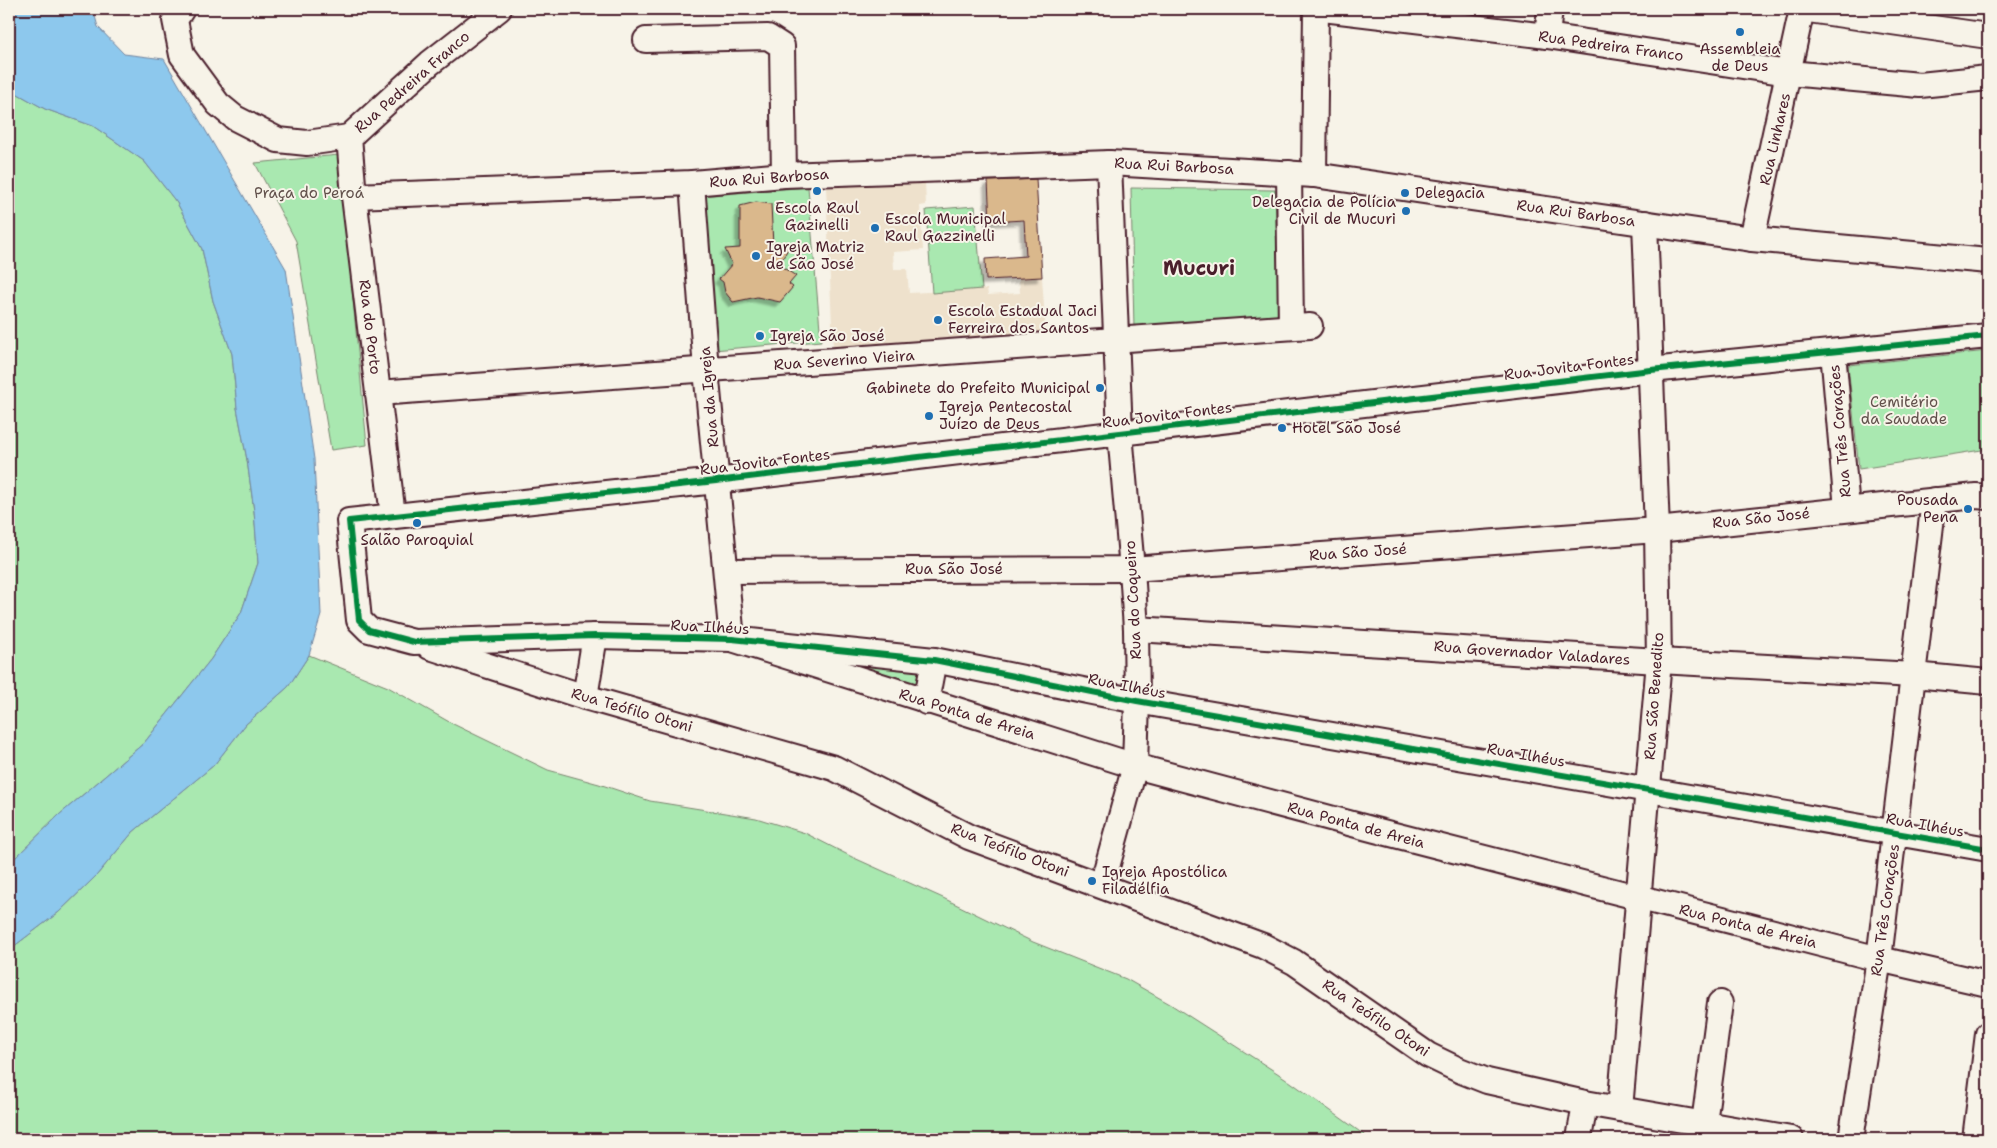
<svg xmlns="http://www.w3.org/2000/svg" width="1997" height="1148" viewBox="0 0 1997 1148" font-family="'Shantell Sans',sans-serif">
	<defs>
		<filter id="shadow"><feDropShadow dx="-4.5" dy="4.5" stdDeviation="1" flood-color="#0004"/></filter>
	</defs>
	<rect width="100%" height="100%" fill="#f7f3e8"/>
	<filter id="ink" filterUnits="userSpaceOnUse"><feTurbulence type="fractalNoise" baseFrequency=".02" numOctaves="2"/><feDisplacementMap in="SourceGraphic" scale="10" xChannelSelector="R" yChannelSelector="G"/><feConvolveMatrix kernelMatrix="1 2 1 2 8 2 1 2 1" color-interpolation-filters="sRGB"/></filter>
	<g filter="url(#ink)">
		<path fill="#eee1cc" d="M925,182L926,205L920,206L923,250L893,252L894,269H907L909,293L982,289H987L988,295L1020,293L1019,278L1042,277L1046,336L833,348L826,187Z"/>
		<g fill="#a9e8b0" stroke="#7a846e">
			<path d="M9,89L45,109L93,126L144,161L177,203L202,249L213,301L232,354L237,408L247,460L254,511L258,563L241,613L211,659L144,743L59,815L9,864Z"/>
			<path d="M339,155L367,445L331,450L296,241L255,163Z"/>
			<path d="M808,187L821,341L713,350L700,196Z"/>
			<path d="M1131,188L1275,190L1279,319L1134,329Z"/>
			<path d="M975,206L982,289L932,293L926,210Z"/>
			<path d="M1988,351V449L1859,469L1848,365Z"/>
			<path d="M309,655L388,687L451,723L548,770L599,784L650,801L756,818L805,833L852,857L943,898L1033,942L1126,979L1170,1004L1285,1078L1370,1139H9V950L59,912L96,876L133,832L214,765L246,724L288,687Z"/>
			<path d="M828,659L920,668L915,688Z"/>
		</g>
		<path fill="#8dc8ed" stroke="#72849f" d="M9,9H93L98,27L124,54L164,59L286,269L314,459L321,615L309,655L288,687L246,724L214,765L133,832L96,876L59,912L9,950V864L59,815L144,743L211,659L241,613L258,563L254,511L247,460L237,408L232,354L213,301L202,249L177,203L144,161L93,126L45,109L9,89Z"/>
		<g fill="#dab88c" stroke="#4a1f2b" filter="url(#shadow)">
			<path d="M1036,179L1042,277L986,280L985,259L1026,256L1024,220L990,222L988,181Z"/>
			<path d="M756,202L771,204L773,246L789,247L779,265L796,276L789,284L793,287L780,302L757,297L733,302L725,292L723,282L719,279L732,264L725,249L740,248V206Z"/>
		</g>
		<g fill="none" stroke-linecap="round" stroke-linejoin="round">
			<g stroke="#4a1f2b" stroke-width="28">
				<g id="minor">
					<path d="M182,9L175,20L182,55L218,104L235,118L278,140L307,143L349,137"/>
					<path d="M1323,9L1547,36L1789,73L1920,85L1988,78"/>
					<path d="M1802,9L1988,36"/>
					<path d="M1547,36L1550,9"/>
					<path d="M646,40L768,37L782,46L784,175"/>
					<path d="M349,137L354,196L393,516"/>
					<path d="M349,137L430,63L499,9"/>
					<path d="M1289,173L1291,327"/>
					<path d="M1314,175L1316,9"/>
					<path d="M692,183L706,370L732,639L1135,766L1375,830L1879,959L1988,984"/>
					<path d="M354,196L692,183L784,175L1109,163L1314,175L1752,239L1988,261"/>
					<path d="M1752,239L1802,9"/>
					<path d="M1988,336L1651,370L716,481L349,521L359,620L369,630L414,642L595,636L732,639L934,660L1137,701L1988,849"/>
					<path d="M1833,352L1847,509"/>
					<path d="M378,393L1310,326"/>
					<path d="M726,571L1132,569L1657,530L1976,496L1988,497"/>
					<path d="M1136,629L1659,661L1914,675L1988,682"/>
					<path d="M430,647L585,697L834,768L969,837L1263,946L1294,962L1428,1055L1459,1070L1487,1081L1585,1103L1791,1139"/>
					<path d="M585,697L595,636"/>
					<path d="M926,702L934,660"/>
					<path d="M1102,885L1135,766L1137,701L1136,629L1132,569L1120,433L1109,163"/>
					<path d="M1620,1109L1659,661L1657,530L1645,223"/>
					<path d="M1702,1138L1720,1003"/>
					<path d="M1579,1139L1585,1103"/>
					<path d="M1851,1139L1879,959L1934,500"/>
					<path d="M1975,1139L1988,1034"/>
				</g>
			</g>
			<use href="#minor" stroke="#f7f3e8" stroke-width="24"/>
			<g stroke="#f7f3e8" stroke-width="9">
				<path id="cycleway" d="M1988,336L1651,370L716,481L349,521L359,620L369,630L414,642L595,636L732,639L934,660L1137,701L1988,849"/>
			</g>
			<use href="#cycleway" stroke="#00873e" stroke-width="6"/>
		</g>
	</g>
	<g fill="#1f6fb2" stroke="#f7f3e8" stroke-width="2">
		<circle cx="1740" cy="32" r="5"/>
		<circle cx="817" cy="191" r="5"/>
		<circle cx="1405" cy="193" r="5"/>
		<circle cx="1406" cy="211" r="5"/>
		<circle cx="875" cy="228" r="5"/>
		<circle cx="756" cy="256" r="5"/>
		<circle cx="938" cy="320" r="5"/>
		<circle cx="760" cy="336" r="5"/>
		<circle cx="1100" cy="388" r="5"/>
		<circle cx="929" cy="416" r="5"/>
		<circle cx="1282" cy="428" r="5"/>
		<circle cx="1968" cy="509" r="5"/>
		<circle cx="417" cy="523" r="5"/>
		<circle cx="1092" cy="881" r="5"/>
	</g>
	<g text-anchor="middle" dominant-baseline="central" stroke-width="4" stroke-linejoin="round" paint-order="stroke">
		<g font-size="15" fill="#4a1f2b" stroke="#f7f3e8">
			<text transform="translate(1611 46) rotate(8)">Rua Pedreira Franco</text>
			<text transform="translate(412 82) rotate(-41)">Rua Pedreira Franco</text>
			<text transform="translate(1775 139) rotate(-77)">Rua Linhares</text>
			<text transform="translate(1174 166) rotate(3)">Rua Rui Barbosa</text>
			<text transform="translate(769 178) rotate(-4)">Rua Rui Barbosa</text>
			<text transform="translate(1576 213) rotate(8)">Rua Rui Barbosa</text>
			<text transform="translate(370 327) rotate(83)">Rua do Porto</text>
			<text transform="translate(844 360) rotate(-4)">Rua Severino Vieira</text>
			<text transform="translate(1569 367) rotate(-7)">Rua Jovita Fontes</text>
			<text transform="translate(709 397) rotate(-95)">Rua da Igreja</text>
			<text transform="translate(1167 415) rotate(-7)">Rua Jovita Fontes</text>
			<text transform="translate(1840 431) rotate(-95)">Rua Três Corações</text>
			<text transform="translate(765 462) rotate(-7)">Rua Jovita Fontes</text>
			<text transform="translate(1761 518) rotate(-6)">Rua São José</text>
			<text transform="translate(1358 552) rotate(-4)">Rua São José</text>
			<text x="954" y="569">Rua São José</text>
			<text transform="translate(1133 600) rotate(-93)">Rua do Coqueiro</text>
			<text transform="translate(710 627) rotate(3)">Rua Ilhéus</text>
			<text transform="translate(1532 653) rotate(4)">Rua Governador Valadares</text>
			<text transform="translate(1127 686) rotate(11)">Rua Ilhéus</text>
			<text transform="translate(1654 696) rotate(-86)">Rua São Benedito</text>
			<text transform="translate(632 710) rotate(16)">Rua Teófilo Otoni</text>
			<text transform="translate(967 714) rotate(17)">Rua Ponta de Areia</text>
			<text transform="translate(1526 755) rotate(10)">Rua Ilhéus</text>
			<text transform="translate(1356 825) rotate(15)">Rua Ponta de Areia</text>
			<text transform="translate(1925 825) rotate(10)">Rua Ilhéus</text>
			<text transform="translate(1010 850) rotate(21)">Rua Teófilo Otoni</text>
			<text transform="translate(1885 910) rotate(-82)">Rua Três Corações</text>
			<text transform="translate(1748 926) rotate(14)">Rua Ponta de Areia</text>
			<text transform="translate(1376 1018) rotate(34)">Rua Teófilo Otoni</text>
		</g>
		<g font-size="15" fill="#4a1f2b" stroke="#f7f3e8" text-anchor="start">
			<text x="1740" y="49" text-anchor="middle">Assembleia<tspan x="1740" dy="17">de Deus</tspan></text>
			<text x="1415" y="193">Delegacia</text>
			<text x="1396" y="202" text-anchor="end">Delegacia de Polícia<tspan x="1396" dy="17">Civil de Mucuri</tspan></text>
			<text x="817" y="208" text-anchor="middle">Escola Raul<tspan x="817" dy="17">Gazinelli</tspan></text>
			<text x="885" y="219">Escola Municipal<tspan x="885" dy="17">Raul Gazzinelli</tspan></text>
			<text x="766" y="247">Igreja Matriz<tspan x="766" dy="17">de São José</tspan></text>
			<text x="948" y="311">Escola Estadual Jaci<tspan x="948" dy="17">Ferreira dos Santos</tspan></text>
			<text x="770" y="336">Igreja São José</text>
			<text x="1090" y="388" text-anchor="end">Gabinete do Prefeito Municipal</text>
			<text x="939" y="407">Igreja Pentecostal<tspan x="939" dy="17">Juízo de Deus</tspan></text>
			<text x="1292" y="428">Hotel São José</text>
			<text x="1958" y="500" text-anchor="end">Pousada<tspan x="1958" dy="17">Pena</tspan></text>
			<text x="417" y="540" text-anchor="middle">Salão Paroquial</text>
			<text x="1102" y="872">Igreja Apostólica<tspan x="1102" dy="17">Filadélfia</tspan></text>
		</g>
		<g font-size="15" fill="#62514c" stroke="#f7f3e8">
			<text x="309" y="193">Praça do Peroá</text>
			<text x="1904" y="402">Cemitério<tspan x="1904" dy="17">da Saudade</tspan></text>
		</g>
		<g font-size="20" font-weight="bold" fill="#4a1f2b" stroke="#f7f3e8">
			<text x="1199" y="268">Mucuri</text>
		</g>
	</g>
	<rect width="1997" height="1148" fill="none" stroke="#f7f3e8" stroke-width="30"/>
	<rect x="15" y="15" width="1967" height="1118" fill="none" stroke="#4a1f2b" stroke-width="2" filter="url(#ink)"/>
</svg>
